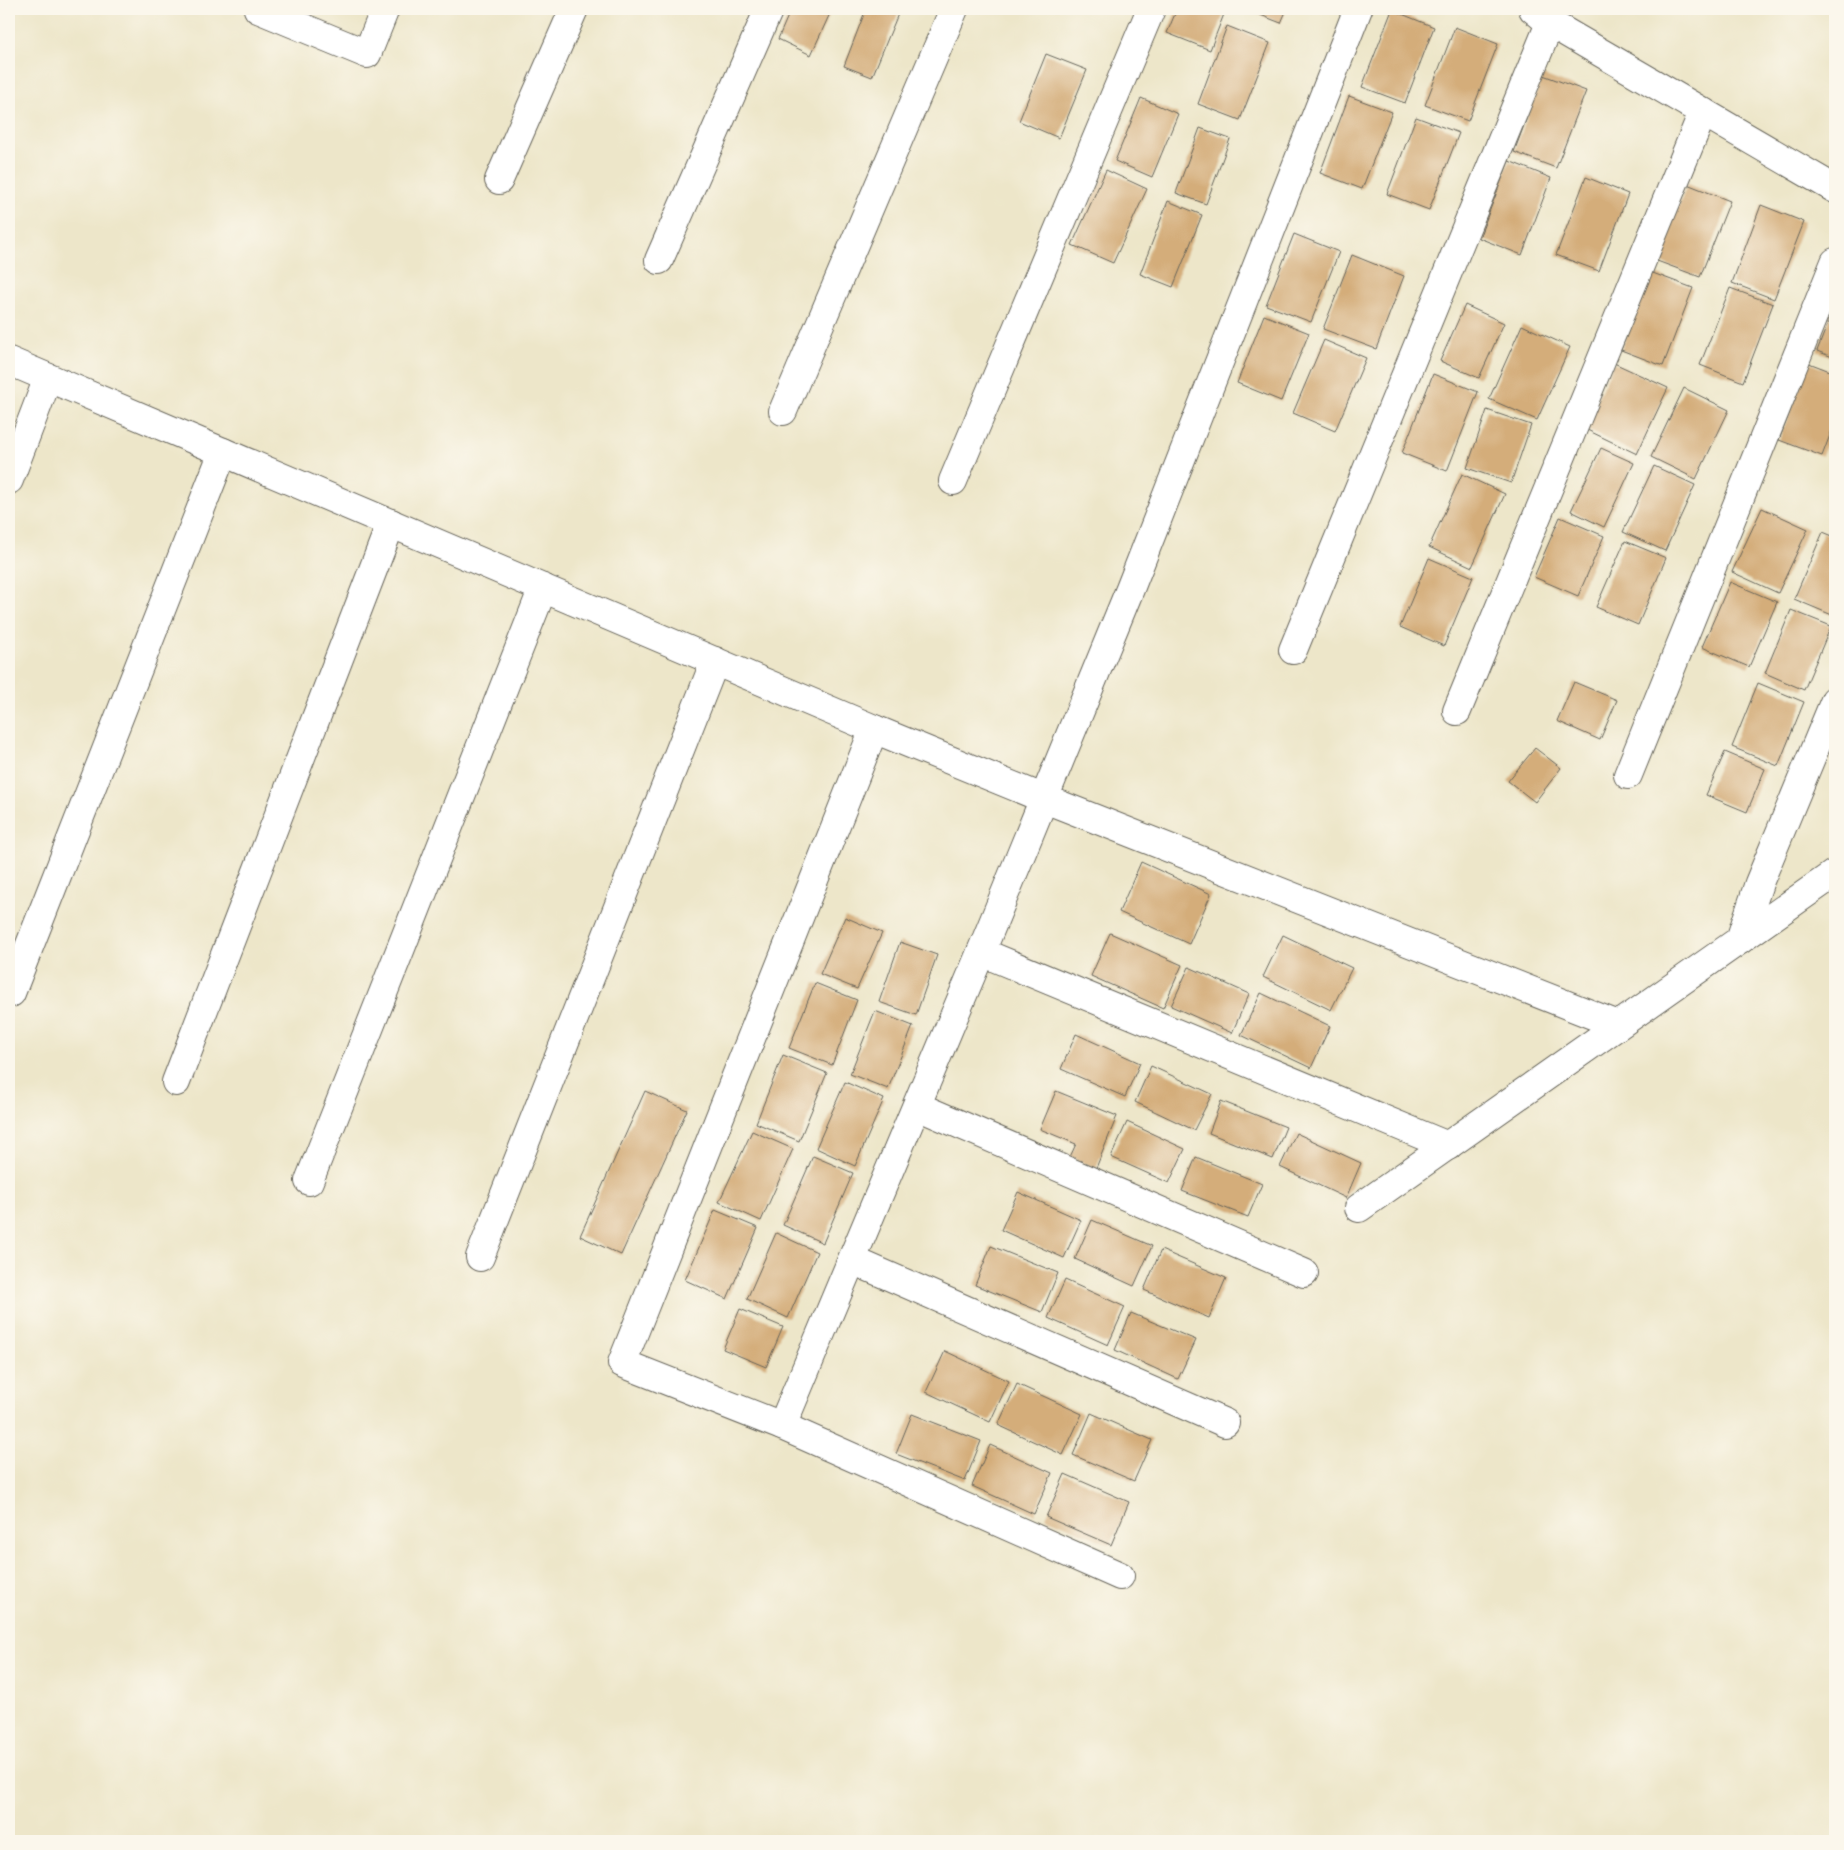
<svg xmlns="http://www.w3.org/2000/svg" width="1844" height="1850" viewBox="0 0 1844 1850" font-family="Dekko,sans-serif">
	<rect width="100%" height="100%" fill="#fbf7ec"/>
	<filter id="ink" filterUnits="userSpaceOnUse"><feTurbulence type="fractalNoise" baseFrequency=".02" numOctaves="2"/><feDisplacementMap in="SourceGraphic" scale="10" xChannelSelector="R" yChannelSelector="G"/><feConvolveMatrix kernelMatrix="1 2 1 2 8 2 1 2 1" color-interpolation-filters="sRGB"/></filter>
	<filter id="wash" filterUnits="userSpaceOnUse"><feTurbulence type="fractalNoise" baseFrequency=".0096" numOctaves="4" result="noise"/><feDisplacementMap in="SourceGraphic" scale="20" xChannelSelector="R" yChannelSelector="G"/><feGaussianBlur stdDeviation="1.12" result="paint"/><feColorMatrix in="noise" values="0 0 0 0 0 0 0 0 0 0 0 0 0 0 0 0 0 1.4 0 .05"/><feComposite in="paint" operator="in"/></filter>
	<g filter="url(#wash)">
		<rect width="100%" height="100%" fill="#ede6c9"/>
		<g id="blocks">
			<g fill="#d4ad7a">
				<path d="M791,9H832L811,55L778,39Z"/>
				<path d="M866,9H885L898,14L872,77L844,66Z"/>
				<path d="M1177,9H1226L1210,50L1167,33Z"/>
				<path d="M1245,9H1287L1281,23Z"/>
				<path d="M1392,10L1434,27L1405,103L1362,87Z"/>
				<path d="M1227,26L1270,43L1240,120L1198,104Z"/>
				<path d="M1455,27L1498,44L1468,121L1425,105Z"/>
				<path d="M1046,54L1087,70L1059,138L1019,121Z"/>
				<path d="M1543,75L1586,91L1556,168L1514,152Z"/>
				<path d="M1349,96L1392,112L1362,189L1320,173Z"/>
				<path d="M1141,98L1178,114L1152,177L1115,161Z"/>
				<path d="M1416,117L1459,133L1429,210L1387,194Z"/>
				<path d="M1200,128L1230,139L1206,204L1176,193Z"/>
				<path d="M1509,161L1551,178L1522,255L1479,238Z"/>
				<path d="M1106,170L1147,189L1113,263L1072,245Z"/>
				<path d="M1586,177L1628,194L1599,271L1556,255Z"/>
				<path d="M1687,184L1730,201L1700,277L1657,261Z"/>
				<path d="M1168,201L1202,215L1173,287L1140,274Z"/>
				<path d="M1761,205L1804,222L1774,299L1732,283Z"/>
				<path d="M1294,234L1339,252L1311,322L1266,305Z"/>
				<path d="M1352,255L1404,276L1376,349L1323,329Z"/>
				<path d="M1650,272L1693,288L1663,366L1621,350Z"/>
				<path d="M1730,288L1773,304L1743,382L1700,365Z"/>
				<path d="M1465,305L1504,323L1479,378L1440,361Z"/>
				<path d="M1835,305V358L1817,351Z"/>
				<path d="M1264,315L1309,333L1281,401L1237,383Z"/>
				<path d="M1522,325L1570,347L1537,420L1489,399Z"/>
				<path d="M1324,340L1366,358L1335,431L1293,413Z"/>
				<path d="M1614,363L1668,388L1637,454L1583,428Z"/>
				<path d="M1809,363L1835,373V422L1822,456L1779,440Z"/>
				<path d="M1433,374L1478,392L1447,471L1402,453Z"/>
				<path d="M1684,388L1729,410L1696,479L1651,457Z"/>
				<path d="M1487,410L1531,425L1511,483L1467,468Z"/>
				<path d="M1601,448L1634,463L1604,527L1571,511Z"/>
				<path d="M1654,466L1695,485L1665,551L1623,532Z"/>
				<path d="M1462,474L1505,494L1472,567L1429,547Z"/>
				<path d="M1762,508L1808,529L1778,593L1732,572Z"/>
				<path d="M1560,517L1604,536L1578,596L1534,577Z"/>
				<path d="M1823,532L1835,537V607L1832,615L1794,599Z"/>
				<path d="M1625,541L1666,558L1638,625L1596,607Z"/>
				<path d="M1429,558L1473,577L1444,646L1400,627Z"/>
				<path d="M1730,582L1777,602L1749,667L1702,647Z"/>
				<path d="M1791,610L1831,626L1804,690L1765,673Z"/>
				<path d="M1574,682L1617,700L1600,740L1557,721Z"/>
				<path d="M1758,683L1804,702L1778,766L1732,747Z"/>
				<path d="M1535,748L1561,768L1535,802L1508,781Z"/>
				<path d="M1725,752L1765,769L1747,812L1706,795Z"/>
				<path d="M1141,862L1211,894L1189,944L1119,912Z"/>
				<path d="M845,917L882,933L857,989L820,974Z"/>
				<path d="M1110,933L1182,965L1163,1008L1091,976Z"/>
				<path d="M1283,935L1352,968L1331,1010L1263,977Z"/>
				<path d="M900,942L937,955L916,1015L879,1002Z"/>
				<path d="M1189,967L1249,994L1232,1033L1171,1006Z"/>
				<path d="M815,983L857,1000L832,1065L789,1048Z"/>
				<path d="M1261,993L1330,1026L1311,1068L1241,1035Z"/>
				<path d="M875,1011L913,1026L888,1089L850,1074Z"/>
				<path d="M1076,1034L1140,1063L1125,1097L1061,1069Z"/>
				<path d="M783,1055L827,1073L799,1141L756,1123Z"/>
				<path d="M1151,1066L1212,1094L1194,1130L1135,1102Z"/>
				<path d="M845,1082L884,1099L855,1166L816,1148Z"/>
				<path d="M645,1091L687,1110L621,1255L580,1236Z"/>
				<path d="M1056,1091L1117,1116L1096,1168L1070,1157L1076,1144L1040,1129Z"/>
				<path d="M1221,1101L1286,1127L1273,1159L1209,1133Z"/>
				<path d="M1127,1122L1185,1149L1169,1183L1111,1157Z"/>
				<path d="M752,1131L793,1149L761,1221L719,1202Z"/>
				<path d="M1296,1133L1361,1163L1346,1198L1280,1167Z"/>
				<path d="M813,1156L853,1173L823,1243L783,1225Z"/>
				<path d="M1196,1157L1262,1184L1248,1217L1182,1191Z"/>
				<path d="M1018,1192L1081,1220L1064,1258L1001,1230Z"/>
				<path d="M715,1210L758,1228L727,1299L685,1280Z"/>
				<path d="M1092,1220L1152,1246L1134,1286L1075,1259Z"/>
				<path d="M776,1233L817,1252L788,1318L747,1299Z"/>
				<path d="M991,1246L1058,1273L1042,1312L975,1285Z"/>
				<path d="M1161,1250L1226,1278L1209,1318L1144,1290Z"/>
				<path d="M1065,1280L1125,1307L1108,1345L1048,1318Z"/>
				<path d="M740,1309L783,1327L766,1367L723,1349Z"/>
				<path d="M1131,1313L1196,1340L1178,1379L1115,1350Z"/>
				<path d="M945,1351L1009,1381L990,1422L926,1392Z"/>
				<path d="M1017,1384L1082,1414L1063,1455L998,1425Z"/>
				<path d="M1091,1413L1152,1440L1134,1481L1073,1455Z"/>
				<path d="M912,1414L981,1441L965,1481L896,1454Z"/>
				<path d="M990,1445L1052,1473L1034,1514L972,1486Z"/>
				<path d="M1065,1474L1129,1502L1111,1545L1046,1517Z"/>
			</g>
		</g>
	</g>
	<g filter="url(#ink)">
		<use href="#blocks" fill-opacity="0" stroke="#656359" stroke-width="1"/>
		<g fill="none" stroke-linecap="round" stroke-linejoin="round">
			<g stroke="#656359" stroke-width="30">
				<g id="street">
					<path d="M258,9L367,54L385,9"/>
					<path d="M1533,9L1550,23L1835,189"/>
					<path d="M499,180L574,9"/>
					<path d="M659,260L769,9"/>
					<path d="M9,361L874,729"/>
					<path d="M783,411L954,9"/>
					<path d="M9,480L48,378"/>
					<path d="M953,481L1151,9"/>
					<path d="M1293,650L1550,23"/>
					<path d="M1457,711L1703,112"/>
					<path d="M1628,775L1835,262"/>
					<path d="M1740,940L1759,883L1835,700"/>
					<path d="M981,952L1448,1146"/>
					<path d="M11,993L223,452"/>
					<path d="M176,1082L391,523"/>
					<path d="M917,1106L1304,1273"/>
					<path d="M309,1181L543,588"/>
					<path d="M1359,1208L1835,873"/>
					<path d="M480,1257L715,661"/>
					<path d="M852,1260L1225,1423"/>
					<path d="M782,1426L981,952L1130,589L1358,9"/>
					<path d="M1120,1576L782,1426L622,1363L874,729L1045,799L1618,1025"/>
				</g>
			</g>
			<use href="#street" stroke="#fff" stroke-width="28"/>
		</g>
	</g>
	<rect width="1844" height="1850" fill="none" stroke="#fbf7ec" stroke-width="30"/>
</svg>
